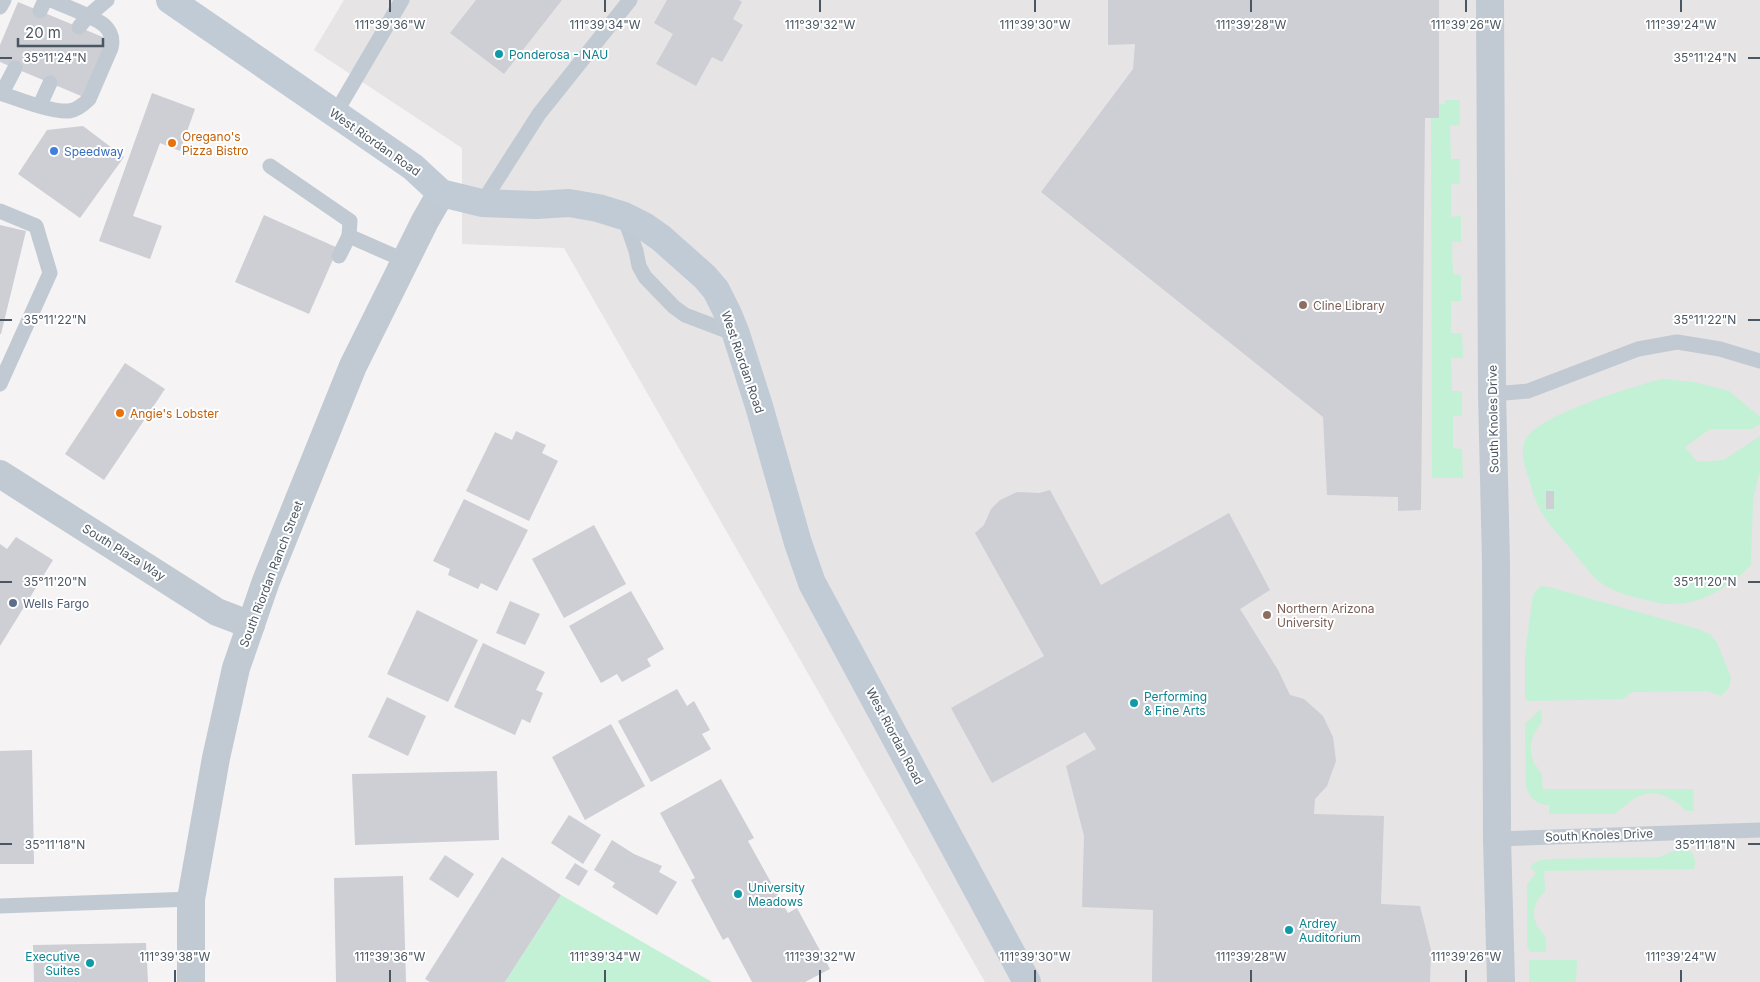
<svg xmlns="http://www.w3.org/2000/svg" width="1760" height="982" viewBox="0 0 1760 982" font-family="Inter,sans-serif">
	<rect width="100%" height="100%" fill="#f5f3f3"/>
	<path fill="#e6e4e5" d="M344,0H1760V982H985L564,248L462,244V148L314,50Z"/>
	<g fill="#c3f1d5">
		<path d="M1445,100H1460V125L1450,126L1451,159H1460V184H1451V217L1461,216V242H1452L1453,274L1461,275V301H1451V333H1462L1463,358H1451L1452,391H1462V416H1453V448L1462,449L1463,478H1432L1431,104H1445Z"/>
		<path d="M1662,379L1694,382L1729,391L1760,417V424L1752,429H1710L1685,447L1697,462L1724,460L1760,436V471L1753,499L1751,565C1729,587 1702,605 1669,604C1662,604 1654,602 1647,600C1631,597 1614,592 1601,583C1590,574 1580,560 1571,549C1548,523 1538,514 1529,479C1525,467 1519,451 1526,439C1538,415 1635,386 1662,379Z"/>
		<path d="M1541,586L1549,587L1698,629L1711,635L1717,643L1731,677L1729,688L1721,696L1707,691L1633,692L1622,699L1529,701L1525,698V656L1533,594Z"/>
		<path d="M1541,709L1542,722C1532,734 1527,748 1534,763C1536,767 1539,769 1541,773C1543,777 1542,784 1543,789H1693L1694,811H1686L1675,801L1660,794L1648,793L1635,798L1614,814H1549V805C1537,805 1529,798 1526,786L1525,724Z"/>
		<path d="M1681,848C1692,849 1698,858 1694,869L1544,871L1545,891C1535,901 1530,912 1538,927C1540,930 1543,933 1545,936C1547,941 1546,947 1546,952H1530L1527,945V885L1536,873L1530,866L1540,860L1549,859L1659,857Z"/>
		<path d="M561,895L712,982H505Z"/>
		<path d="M1529,960H1577L1576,982H1529Z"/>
	</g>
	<g fill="#cdcfd5">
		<path d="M476,0H562L504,74L450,33Z"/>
		<path d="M667,0H739L742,2L733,19L743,25L722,62L712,57L696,86L656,64L673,34L654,23Z"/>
		<path d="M1108,0H1439V118H1425L1421,510L1398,511V497L1327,495L1323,417L1041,192L1133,69L1135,44L1108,45Z"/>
		<path d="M18,2L110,40L86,98L0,62V45Z"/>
		<path d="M152,93L195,109L180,151L160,143L133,216L162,226L150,259L99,241Z"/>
		<path d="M83,126L124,157L80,218L18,174L47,130Z"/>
		<path d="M264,215L338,248L309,314L235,282Z"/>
		<path d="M0,225L26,231L1,334H0Z"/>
		<path d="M125,363L165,389L104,480L65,454Z"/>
		<path d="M516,431L546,445L542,453L558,461L529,521L466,491L495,432L512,440Z"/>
		<path d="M1050,490L1101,585L1229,513L1270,590L1240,609L1278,670L1290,695L1304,699L1323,716L1333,737L1336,761L1327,786L1315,799L1314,814L1384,816L1381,904L1420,906L1431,950L1430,982H1152L1153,910L1082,907L1084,836L1066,766L1096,749L1085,732L992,783L951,708L1044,656L975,533L984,525L991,509L1000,500L1017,492L1039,493Z"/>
		<rect x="1546" y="491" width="8" height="18"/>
		<path d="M464,499L528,530L497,591L481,583L478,589L448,575L450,569L433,561Z"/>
		<path d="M594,525L626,584L564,618L532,559Z"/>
		<path d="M16,537L53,560L0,646V544L7,549Z"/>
		<path d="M631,591L664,649L647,659L651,666L622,682L617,674L601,683L569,626Z"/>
		<path d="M510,601L540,614L525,645L496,633Z"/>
		<path d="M417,610L478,640L448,702L387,674Z"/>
		<path d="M483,643L545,672L536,690L543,693L530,723L522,719L515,735L454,707Z"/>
		<path d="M677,689L687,706L694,701L710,730L702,734L711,749L651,782L618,721Z"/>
		<path d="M387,697L426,716L408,756L368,737Z"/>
		<path d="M611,724L645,786L585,820L552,757Z"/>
		<path d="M32,750L34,864H0V751Z"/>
		<path d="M497,771L499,840L355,845L352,774Z"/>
		<path d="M721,779L754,838L748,841L788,913L797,908L830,969L805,982H752L728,937L723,940L691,880L695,878L660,813Z"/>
		<path d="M569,815L601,835L583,864L551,843Z"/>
		<path d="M612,840L634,854L662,866L659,872L677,882L657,915L612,887L615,883L594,870Z"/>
		<path d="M445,855L474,874L458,898L429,879Z"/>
		<path d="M502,857L561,895L505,982H430L425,979Z"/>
		<path d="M575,863L588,871L579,886L565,878Z"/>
		<path d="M403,876L406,982H336L334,878Z"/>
		<path d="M146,943L148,982H34L33,945Z"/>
	</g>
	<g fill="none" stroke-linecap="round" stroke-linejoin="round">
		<g stroke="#c1cad2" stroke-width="15">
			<path d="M0,7L4,0"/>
			<path d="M40,11L45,0"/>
			<path d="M79,27L88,16L107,0"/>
			<path d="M0,93C18,99 50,112 69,111C77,110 84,104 89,99L111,48C113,40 111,32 105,26C96,17 64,6 51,0"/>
			<path d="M2,93L15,68"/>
			<path d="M40,105L50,83"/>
			<path d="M335,114L402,0"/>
			<path d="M270,166L350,221L349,236L406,261"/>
			<path d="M482,203L539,114L630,0"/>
			<path d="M0,211L36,226L50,273L0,384"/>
			<path d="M624,216L636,251L639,266L645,277L674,307L685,315L735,334"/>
			<path d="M339,256L349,236"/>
			<path d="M1492,394L1528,391L1638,349L1677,342L1720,349L1760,361"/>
			<path d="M1497,839L1760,830"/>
			<path d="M0,906L191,899"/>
		</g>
		<g stroke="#c1cad2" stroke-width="28">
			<path d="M1490,0L1492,394L1496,562L1497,839L1501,982"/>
			<path d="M0,474L217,612L251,625"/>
			<path d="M191,982V899L216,758L236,668L266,581L353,366L425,221L441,193"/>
		</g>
		<path stroke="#c1cbd6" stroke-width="28" d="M170,0L413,167L441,193L482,203L536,205L569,203L598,208L624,216L644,226L661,238L705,277L716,290L728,314L736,334L759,406L798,543L812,583L1027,982"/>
	</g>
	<path fill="none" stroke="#4a5661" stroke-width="2" d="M390,0V12M605,0V12M820,0V12M1035,0V12M1251,0V12M1466,0V12M1681,0V12M0,58H12M1748,58H1760M0,320H12M1748,320H1760M0,582H12M1748,582H1760M0,844H12M1748,844H1760M175,970V982M390,970V982M605,970V982M820,970V982M1035,970V982M1251,970V982M1466,970V982M1681,970V982"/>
	<g fill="#0f9aa8" stroke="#fff" stroke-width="2">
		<circle cx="499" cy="54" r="5"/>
		<circle cx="1134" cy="703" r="5"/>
		<circle cx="738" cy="894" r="5"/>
		<circle cx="1289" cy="930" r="5"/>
		<circle cx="90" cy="963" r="5"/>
	</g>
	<g fill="#e8710a" stroke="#fff" stroke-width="2">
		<circle cx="172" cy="143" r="5"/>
		<circle cx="120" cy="413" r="5"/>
	</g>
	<circle fill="#3f7fe0" stroke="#fff" stroke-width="2" cx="54" cy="151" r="5"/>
	<g fill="#8d6e63" stroke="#fff" stroke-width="2">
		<circle cx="1303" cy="305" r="5"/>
		<circle cx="1267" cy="615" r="5"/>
	</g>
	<circle fill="#5c6f8a" stroke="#fff" stroke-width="2" cx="13" cy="603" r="5"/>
	<g text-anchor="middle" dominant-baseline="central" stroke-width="4" stroke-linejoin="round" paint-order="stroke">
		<g font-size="12" fill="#0d838f" stroke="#fff" text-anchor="start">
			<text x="509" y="54">Ponderosa - NAU</text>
			<text x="1144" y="696">Performing<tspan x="1144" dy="14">&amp; Fine Arts</tspan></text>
			<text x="748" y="887">University<tspan x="748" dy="14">Meadows</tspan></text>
			<text x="1299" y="923">Ardrey<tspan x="1299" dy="14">Auditorium</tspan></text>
			<text x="80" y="956" text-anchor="end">Executive<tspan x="80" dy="14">Suites</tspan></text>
		</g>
		<g font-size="12" fill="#c56008" stroke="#fff" text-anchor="start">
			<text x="182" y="136">Oregano's<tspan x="182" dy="14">Pizza Bistro</tspan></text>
			<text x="130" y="413">Angie's Lobster</text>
		</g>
		<g font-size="12" fill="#4a5661" stroke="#fff">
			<text transform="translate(375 142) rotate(35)">West Riordan Road</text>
			<text transform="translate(743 362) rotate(71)">West Riordan Road</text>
			<text transform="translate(1493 419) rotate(-91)">South Knoles Drive</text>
			<text transform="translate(124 552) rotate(32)">South Plaza Way</text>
			<text transform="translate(271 574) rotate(-69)">South Riordan Ranch Street</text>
			<text transform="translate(895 736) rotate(62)">West Riordan Road</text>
			<text transform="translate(1599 835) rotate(-2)">South Knoles Drive</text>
		</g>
		<g font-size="12" fill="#366cbe" stroke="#fff" text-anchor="start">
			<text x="64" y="151">Speedway</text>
		</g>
		<g font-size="12" fill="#785e54" stroke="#fff" text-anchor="start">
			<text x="1313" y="305">Cline Library</text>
			<text x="1277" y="608">Northern Arizona<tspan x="1277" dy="14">University</tspan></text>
		</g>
		<g font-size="12" fill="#4e5e75" stroke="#fff" text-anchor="start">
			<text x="23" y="603">Wells Fargo</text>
		</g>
	</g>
	<g font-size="12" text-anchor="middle" fill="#4a5661" stroke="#fff" stroke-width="4" stroke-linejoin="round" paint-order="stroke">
		<text x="390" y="29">111°39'36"W</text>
		<text x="605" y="29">111°39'34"W</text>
		<text x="820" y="29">111°39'32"W</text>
		<text x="1035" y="29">111°39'30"W</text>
		<text x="1251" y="29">111°39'28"W</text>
		<text x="1466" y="29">111°39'26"W</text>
		<text x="1681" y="29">111°39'24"W</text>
		<text x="55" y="62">35°11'24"N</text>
		<text x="1705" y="62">35°11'24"N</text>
		<text x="55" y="324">35°11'22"N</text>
		<text x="1705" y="324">35°11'22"N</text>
		<text x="55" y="586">35°11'20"N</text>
		<text x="1705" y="586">35°11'20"N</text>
		<text x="55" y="849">35°11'18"N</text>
		<text x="1705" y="849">35°11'18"N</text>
		<text x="175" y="961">111°39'38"W</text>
		<text x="390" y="961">111°39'36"W</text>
		<text x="605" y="961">111°39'34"W</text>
		<text x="820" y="961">111°39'32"W</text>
		<text x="1035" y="961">111°39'30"W</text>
		<text x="1251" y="961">111°39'28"W</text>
		<text x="1466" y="961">111°39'26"W</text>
		<text x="1681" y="961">111°39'24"W</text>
	</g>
	<path d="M18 38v8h85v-8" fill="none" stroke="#4a5661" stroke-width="2.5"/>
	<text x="25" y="38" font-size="15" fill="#4a5661" stroke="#ffffff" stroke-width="4" paint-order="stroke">20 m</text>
</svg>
